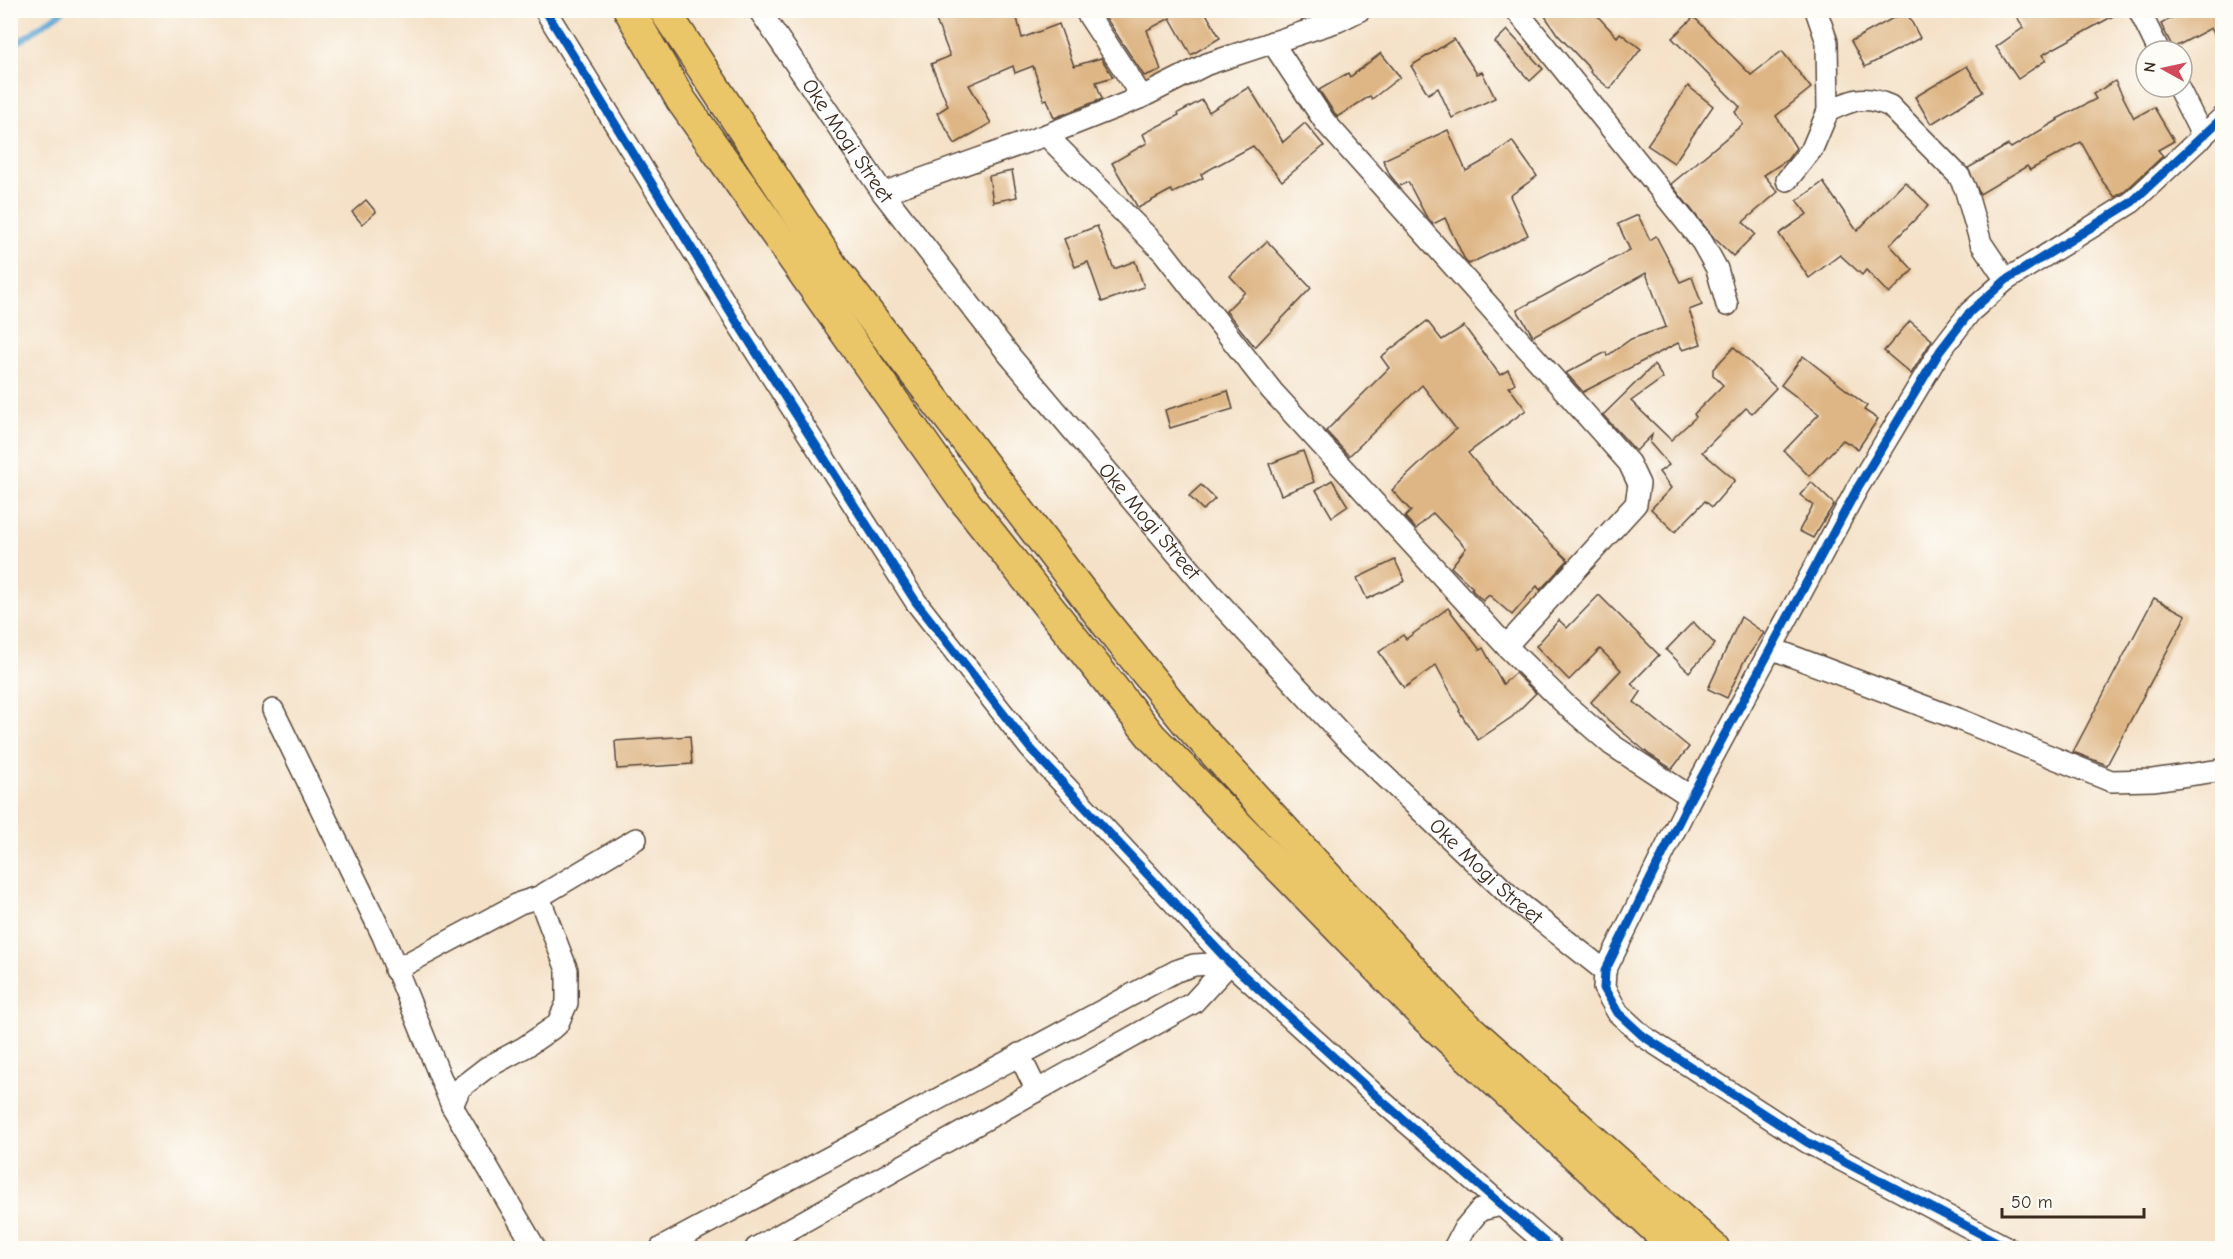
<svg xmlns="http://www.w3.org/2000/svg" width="2233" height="1259" viewBox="0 0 2233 1259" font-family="'Comic Neue',sans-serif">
	<rect width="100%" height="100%" fill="#fdfcf7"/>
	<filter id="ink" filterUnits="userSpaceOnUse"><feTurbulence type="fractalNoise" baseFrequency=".0167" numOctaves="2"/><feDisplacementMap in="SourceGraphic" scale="12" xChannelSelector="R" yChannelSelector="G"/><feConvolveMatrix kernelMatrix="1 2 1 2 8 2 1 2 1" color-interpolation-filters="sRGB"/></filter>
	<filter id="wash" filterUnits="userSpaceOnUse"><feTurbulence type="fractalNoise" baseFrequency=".008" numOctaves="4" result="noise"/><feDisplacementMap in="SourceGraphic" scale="24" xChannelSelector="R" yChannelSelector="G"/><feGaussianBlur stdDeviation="1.35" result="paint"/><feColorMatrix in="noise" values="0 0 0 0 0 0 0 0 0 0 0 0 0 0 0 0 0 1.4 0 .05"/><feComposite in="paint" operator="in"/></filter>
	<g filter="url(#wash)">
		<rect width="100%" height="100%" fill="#f4e1c7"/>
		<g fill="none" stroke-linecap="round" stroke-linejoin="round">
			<path stroke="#5ca5d3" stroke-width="6" d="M10,48L64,10"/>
		</g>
		<g id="blocks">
			<g fill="#deb584">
				<path d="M932,10H1015L1022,38L1059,24L1074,66L1101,58L1113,77L1096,82L1102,99L1054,118L1047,99L1044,100L1033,66L1015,73L1013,66L969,85L991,123L955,144L937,113L948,106L931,64L950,56Z"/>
				<path d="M1107,10H1204L1220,38L1191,55L1170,18L1147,30L1161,70L1144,76L1106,18L1110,16Z"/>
				<path d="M1541,10H1592L1617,37L1620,33L1641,49L1610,89L1590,72L1591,70L1557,34Z"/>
				<path d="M2014,10H2124L2042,55L2046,60L2018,79L1996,47L2023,28Z"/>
				<path d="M2186,10H2223V53L2211,28L2173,48L2161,24Z"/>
				<path d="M1906,11L1920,38L1865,67L1851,41Z"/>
				<path d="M1694,17L1751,75L1782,51L1811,88L1776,116L1796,148L1787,160L1764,175L1778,192L1743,222L1755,234L1733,256L1714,238L1671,184L1743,124L1735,112L1740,107L1672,38Z"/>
				<path d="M1507,30L1543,69L1530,81L1495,42Z"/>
				<path d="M1454,39L1477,74L1482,72L1495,98L1452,118L1438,88L1428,94L1411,66Z"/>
				<path d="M1381,53L1400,77L1372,99L1370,96L1337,117L1319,90L1348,73L1350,77Z"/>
				<path d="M1967,66L1983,92L1931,124L1915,97Z"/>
				<path d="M2115,81L2134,118L2154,107L2174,141L2158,150L2163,156L2124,192L2115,197L2103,182L2081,142L2030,170L2027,166L1980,194L1968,168L2008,145L2011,148L2058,120L2057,119L2096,99L2093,94Z"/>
				<path d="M1688,86L1713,106L1674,163L1647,145Z"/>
				<path d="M1249,87L1283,142L1305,123L1324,146L1282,181L1253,146L1201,174L1203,178L1173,193L1171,190L1138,208L1112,163L1147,143L1143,134L1179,115L1178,113L1202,100L1209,112Z"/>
				<path d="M1448,130L1466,171L1489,158L1512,141L1537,176L1510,196L1528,235L1469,264L1464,258L1445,218L1433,224L1426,216L1408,182L1399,186L1390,175L1383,160Z"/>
				<path d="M1012,171L1017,197L993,202L989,176Z"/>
				<path d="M1823,182L1857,231L1905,182L1929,205L1890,245L1913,270L1889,294L1866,270L1862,275L1840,255L1809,278L1779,234L1807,214L1797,201Z"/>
				<path d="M366,200L376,212L362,224L352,212Z"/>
				<path d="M1638,215L1650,240L1656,236L1680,282L1692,277L1702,305L1689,310L1701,344L1683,350L1678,343L1583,392L1566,373L1606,352L1607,356L1631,339L1666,327L1646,273L1533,336L1517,310L1630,250L1618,224Z"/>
				<path d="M1097,226L1114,269L1135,261L1144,287L1102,302L1088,262L1075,267L1064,239Z"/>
				<path d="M1267,241L1311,288L1255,347L1226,311L1245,292L1230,276Z"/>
				<path d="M1427,321L1442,340L1464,326L1500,375L1508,370L1515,383L1509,387L1526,410L1468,453L1513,507L1568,560L1540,590L1537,586L1512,615L1489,595L1483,601L1471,589L1473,588L1451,567L1466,548L1433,513L1416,529L1405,517L1411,511L1392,490L1456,429L1422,385L1349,456L1326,431L1389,368L1381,357Z"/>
				<path d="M1910,321L1932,340L1911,374L1884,351Z"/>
				<path d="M1734,347L1776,388L1752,413L1746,408L1702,452L1735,480L1712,507L1705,501L1675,532L1651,509L1671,488L1659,472L1669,465L1650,443L1652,435L1636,451L1603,415L1654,365L1663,378L1631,401L1671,440L1696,417L1694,414L1723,385L1713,375V369Z"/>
				<path d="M1803,356L1867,406L1864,410L1878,419L1858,449L1843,440L1809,476L1784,451L1819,414L1781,385Z"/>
				<path d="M1228,391L1233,409L1170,428L1165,410Z"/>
				<path d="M1303,451L1314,482L1281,495L1269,464Z"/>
				<path d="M1332,480L1348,506L1332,517L1316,490Z"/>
				<path d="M1811,482L1834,504L1813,538L1799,531L1813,505L1800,495Z"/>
				<path d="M1201,485L1215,499L1203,510L1189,496Z"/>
				<path d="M1395,560L1405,581L1367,599L1357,578Z"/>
				<path d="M1599,595L1659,655L1631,684L1641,692L1634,702L1689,747L1672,769L1650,755L1608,720L1591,702L1621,670L1600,649L1569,680L1536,646L1559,620L1567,628Z"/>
				<path d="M2154,598L2186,615L2107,765L2073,752Z"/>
				<path d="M1448,608L1480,650L1483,648L1503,684L1515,673L1536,693L1512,717L1478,740L1459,711L1460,710L1436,665L1404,688L1379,652L1403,635L1406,639Z"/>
				<path d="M1741,617L1764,633L1743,663L1727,698L1708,689Z"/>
				<path d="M1693,622L1715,644L1689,672L1666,650Z"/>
				<path d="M690,736L692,764L617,769L615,741Z"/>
			</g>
		</g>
	</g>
	<g filter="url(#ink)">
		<use href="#blocks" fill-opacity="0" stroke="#574537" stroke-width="1.5"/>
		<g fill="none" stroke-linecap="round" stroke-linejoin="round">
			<g stroke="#574537" stroke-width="24">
				<g id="minor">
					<path d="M545,10L735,319L916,602L1030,748L1230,963L1383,1102L1551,1248"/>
					<path id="s1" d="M759,10L883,193L1010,356L1211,594L1345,738L1510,896L1605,971"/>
					<path d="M1085,10L1142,97"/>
					<path d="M1516,10L1702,242L1717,269L1727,305"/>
					<path d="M2139,10L2159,51"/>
					<path d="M1272,42L1325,122L1629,463L1639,484L1636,504L1506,646"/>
					<path d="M2178,87L2203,137"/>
					<path d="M1828,111C1853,100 1863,94 1890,106L1959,176L1965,188L1981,243L2006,280"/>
					<path d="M1046,135L1164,253L1272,391L1506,646L1566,705L1612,745L1691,797"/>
					<path d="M1787,180L1812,149L1828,111L1827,42L1816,10"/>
					<path d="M883,193L1046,135L1142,97L1207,64L1338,21L1360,10"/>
					<path d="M1773,649L1958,719L2111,781L2153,780L2222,770"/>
					<path d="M273,710L383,936L452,1106L535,1248"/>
					<path d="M395,970L520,903L539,897L636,839"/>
					<path d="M1019,1054L1037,1091"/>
					<path d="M452,1106L460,1088L486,1068L525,1047L557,1025L567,1003V970L539,897"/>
					<path d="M661,1248L1176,971L1194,965L1230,963"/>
					<path d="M756,1248L1193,1003L1230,963"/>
					<path d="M1454,1248L1464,1229L1480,1210L1501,1205"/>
					<path d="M2008,1248L1807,1142L1643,1036L1618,1013L1604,988L1605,971L1691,797L1858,487L1940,351L1970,312L2006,280L2132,202L2222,118"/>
				</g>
			</g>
			<g stroke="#574537" stroke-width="33">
				<g id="highway">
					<path d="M629,10L681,100L963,499L1152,737L1425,1017L1676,1248"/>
					<path d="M664,10L833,267L1104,621L1186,722L1455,1016L1714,1248"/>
				</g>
			</g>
			<use href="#minor" stroke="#fff" stroke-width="21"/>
			<use href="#highway" stroke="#ebc669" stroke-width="30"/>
			<g stroke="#fdfcf7" stroke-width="13">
				<g id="cycleway">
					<path d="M545,10L735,319L916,602L1030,748L1230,963L1383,1102L1551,1248"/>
					<path d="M2008,1248L1807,1142L1643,1036L1618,1013L1604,988L1605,971L1691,797L1858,487L1940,351L1970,312L2006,280L2132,202L2222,118"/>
				</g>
			</g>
			<use href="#cycleway" stroke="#0057b8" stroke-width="9"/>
		</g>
	</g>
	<g text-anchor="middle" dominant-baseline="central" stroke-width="6" stroke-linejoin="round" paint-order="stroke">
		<g font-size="21" fill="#3b2a1e" stroke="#fdfcf7">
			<text stroke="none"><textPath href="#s1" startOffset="158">Oke Mogi Street</textPath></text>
			<text stroke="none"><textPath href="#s1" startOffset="644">Oke Mogi Street</textPath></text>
			<text stroke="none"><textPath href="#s1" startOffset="1130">Oke Mogi Street</textPath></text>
		</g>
	</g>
	<rect width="2233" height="1259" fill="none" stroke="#fdfcf7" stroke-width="36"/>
	<g transform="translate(2164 69) rotate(278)"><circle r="28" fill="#fdfcf7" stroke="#afa8a0" stroke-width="1.5"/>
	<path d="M0-4.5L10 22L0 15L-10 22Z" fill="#d1495b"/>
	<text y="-9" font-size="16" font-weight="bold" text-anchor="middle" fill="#3b2a1e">N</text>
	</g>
	<path d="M2002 1208v9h142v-9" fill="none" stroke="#3b2a1e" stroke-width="3"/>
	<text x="2011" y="1208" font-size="18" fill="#3b2a1e" stroke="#fdfcf7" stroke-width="4.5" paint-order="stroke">50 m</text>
</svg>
